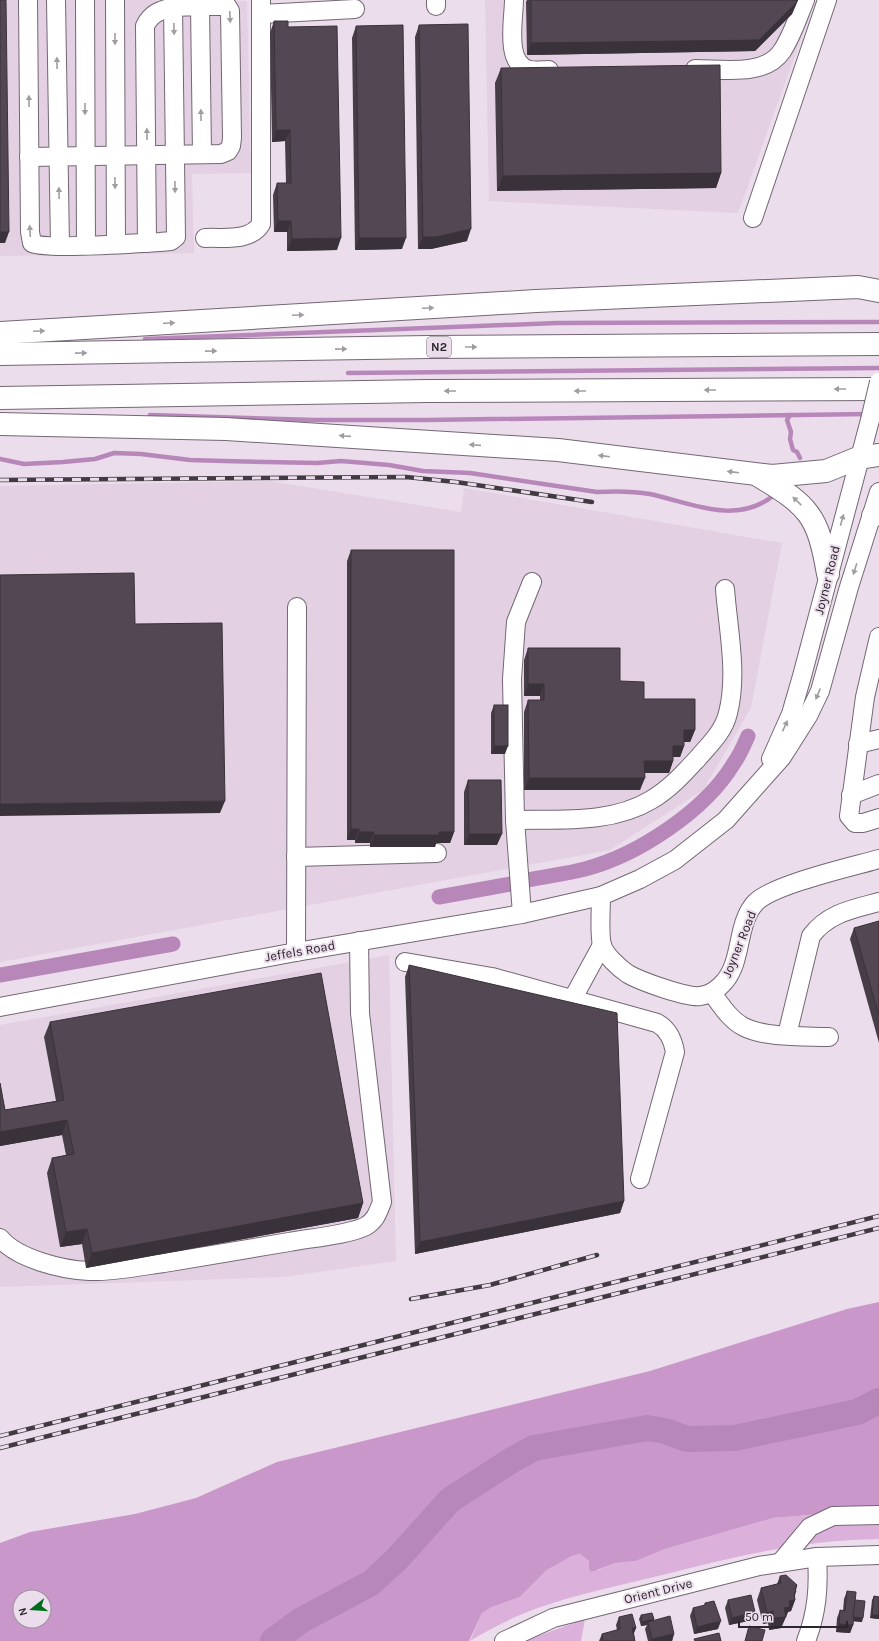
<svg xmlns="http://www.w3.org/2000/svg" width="879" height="1641" viewBox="0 0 879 1641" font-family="Karla,sans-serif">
	<rect width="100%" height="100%" fill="#ebddeb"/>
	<g fill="#e3d0e3">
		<path d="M0,0H157V2L247,1L251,173L192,174L194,253L0,256Z"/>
		<path d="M485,0H815L738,213L489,201Z"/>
		<path d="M269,481L461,512L464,488L782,543L751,708L703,790L610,850L0,962V486Z"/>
		<path d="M389,955L396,1261L284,1277L0,1287V1025Z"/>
	</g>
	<g fill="#dbb1dc">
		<path d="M879,1509V1539C800,1540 734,1557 658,1576C617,1586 573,1595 532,1610C511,1618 490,1629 470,1641L482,1613L492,1607L520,1597L547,1570L572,1556L580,1554L589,1561V1569L598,1570L616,1563L636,1561L665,1549L773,1518Z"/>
		<path d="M585,1619L581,1641H524Z"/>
	</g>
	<path fill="#c997ca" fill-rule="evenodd" d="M879,1302V1509L773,1518L665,1549L636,1561L616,1563L591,1572L589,1569V1561L580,1554L572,1556L547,1570L520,1597L492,1607L482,1613L469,1641H0V1543L30,1532L135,1514L196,1498L277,1462L650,1371L847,1309ZM20,1597H44V1621H20Z"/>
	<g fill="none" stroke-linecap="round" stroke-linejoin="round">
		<g stroke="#b887ba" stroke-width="4.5">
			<path d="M145,339L557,323L879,322"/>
			<path d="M348,373L879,368"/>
			<path d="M150,415L315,420H426L868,414"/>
			<path d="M790,415L787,420L791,432L790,439L793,450L797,452L800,458"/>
			<path d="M0,459L24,464L63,462L95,459L114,453L141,454L190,460L224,461L317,463L341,461L389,465L423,471L470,473L597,492C615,491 633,491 650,494C691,503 737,526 774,495"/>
		</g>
		<g stroke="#b887ba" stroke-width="15">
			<path d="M528,880C547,876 566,874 585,869C638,855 705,811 734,763C740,755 744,745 748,736"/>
			<path d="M439,897L511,884"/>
			<path d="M0,975L173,944"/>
		</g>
		<path stroke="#b887ba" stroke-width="26" d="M273,1641L300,1621L371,1583L396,1560L450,1500L512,1460L534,1448L647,1428L665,1431L687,1439L735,1438L857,1412L879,1401"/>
		<g stroke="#746774" stroke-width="20">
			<g id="minor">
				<path d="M28,0L30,232L32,243C43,250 140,243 160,242L171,241L176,237L173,7L200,6L202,154"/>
				<path d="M56,0L60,246"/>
				<path d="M85,0L86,245"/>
				<path d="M115,0L116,244"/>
				<path d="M436,0V6"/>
				<path d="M514,0C514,19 504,65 530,70C536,71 543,70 549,70"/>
				<path d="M261,14L355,9"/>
				<path d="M695,69C722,69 765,77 782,51C792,36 798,17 805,0"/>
				<path d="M29,157L221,154L228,151L231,146L232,138L230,11L227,6H200"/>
				<path d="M753,218L827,0"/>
				<path d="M205,238C224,237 250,242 261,224V0"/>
				<path d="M147,243L145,26C151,13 161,10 173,7"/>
				<path d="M879,637L865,697L849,816L855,823H863L879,818"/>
				<path d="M858,744L879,739"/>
				<path d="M771,759L791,714L802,676L870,420"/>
				<path d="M851,795L879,784"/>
				<path d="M515,820C560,819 611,824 651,800C670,789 684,773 698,758C710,744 724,731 728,713C738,674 728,629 725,589"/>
				<path d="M296,857L437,853"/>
				<path d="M601,896C601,908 599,935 602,945C605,955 619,968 628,974C640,981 687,998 700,996C710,995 719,988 725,981C743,959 736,923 756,902C775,884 851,867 879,859"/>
				<path d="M522,914L515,820L512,679L516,622L532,582"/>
				<path d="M296,952L297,607"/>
				<path d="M405,962L492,977L657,1023C668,1029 673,1040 675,1052L640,1179"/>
				<path d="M712,993C721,1005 730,1020 744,1027C766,1038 804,1036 829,1037"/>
				<path d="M572,1000L602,945"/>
				<path d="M0,1007L296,952L522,914L601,896L640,879L675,860L726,820L782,757L808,716L820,691L849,587L879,492"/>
				<path d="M787,1035L811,936C828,913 853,909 879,902"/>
				<path d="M0,1238C17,1259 63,1270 89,1271C114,1272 139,1266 164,1263C205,1256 247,1249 289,1242C310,1238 349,1235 366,1226C376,1220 378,1212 382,1202L360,1013L359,941"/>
				<path d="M780,1563L810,1527L833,1516L879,1515"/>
				<path d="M504,1641L553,1618L759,1566L817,1557L879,1555"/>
				<path d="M806,1641C817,1613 819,1587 817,1557"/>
			</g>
		</g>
		<g stroke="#746774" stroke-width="24">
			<g id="highway">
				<path d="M0,333L536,301L858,287L879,291"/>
				<path d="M0,354L429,347L879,344"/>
				<path d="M0,398L428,391L879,389"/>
				<path d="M0,424L226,429L558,450L772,476L826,471L858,458L879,455"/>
				<path d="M759,476C809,506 818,515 828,574"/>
				<path d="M873,516L879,512"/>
			</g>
		</g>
		<use href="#minor" stroke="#fff" stroke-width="18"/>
		<use href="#highway" stroke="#fff" stroke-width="22"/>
		<g stroke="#413b41" stroke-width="4.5">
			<g id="rail">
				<path d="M0,480L406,477L456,482L592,502"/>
				<path d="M411,1299L490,1285L597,1255"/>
				<path d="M0,1436L879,1216"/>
				<path d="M0,1448L879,1228"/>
			</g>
		</g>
		<use href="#rail" stroke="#ebddeb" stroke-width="3" stroke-dasharray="9" stroke-linecap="butt"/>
		<g stroke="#746774" stroke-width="20" stroke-linecap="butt">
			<path id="minor-bridge" d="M870,420L879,382"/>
		</g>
		<use href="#minor-bridge" stroke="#fff" stroke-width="18"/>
	</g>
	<g fill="#473d47">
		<path d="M527,0H798L792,14L755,51L527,55L526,2Z"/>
		<path d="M274,21L288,27L337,250L287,251V232H274L273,195L277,183H286L285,141L272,142L270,33Z"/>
		<path d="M419,25L467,241L431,249H418L415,37Z"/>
		<path d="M356,26L402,249L355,250L352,38Z"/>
		<path d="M501,68L721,173L716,188L497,191L495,83Z"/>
		<path d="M351,550L454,832L450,843H436L435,847H370V843H355V840H347V561Z"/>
		<path d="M528,648L620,681L644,699L695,730L690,742H684V746L680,757H673V761L669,773H644L640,790H524V712L528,700H540V696H524V660Z"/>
		<path d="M494,705L505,754H491V713Z"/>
		<path d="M468,780L497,845H464V792Z"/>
		<path d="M879,921V1043L850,939L854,928Z"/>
		<path d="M409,965L624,1201L620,1213L415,1254L405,977Z"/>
		<path d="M50,1022L363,1203L358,1218L86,1268L82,1244L60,1247L47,1173L52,1158L66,1155L62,1135L0,1146V1083L5,1110L56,1101L44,1037Z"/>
		<path d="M780,1576L797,1585L795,1596V1600L791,1611L788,1612L781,1628L769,1630L768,1623L763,1624L757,1600L761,1588L777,1584Z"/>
		<path d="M847,1591L855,1600L862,1622L853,1621V1625L850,1633L836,1632L837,1618L840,1610L843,1611L844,1599Z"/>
		<path d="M874,1596L879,1597V1619L870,1618L872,1600Z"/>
		<path d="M728,1600L755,1612L753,1620L729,1625L725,1608Z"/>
		<path d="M705,1603L718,1629L694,1634L690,1616L693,1608L704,1606Z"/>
		<path d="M641,1615L654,1619V1620L674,1634L672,1641H648L645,1629L647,1625L641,1626L639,1619Z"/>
		<path d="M619,1617L636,1628L634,1633L635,1641H599L602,1634L617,1630L616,1625Z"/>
	</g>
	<g fill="#3a323a">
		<path d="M798,0L792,14L755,51L527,55L531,43Z"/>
		<path d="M276,130H290L285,141L272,142Z"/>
		<path d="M721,173L716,188L497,191L503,176Z"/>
		<path d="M278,221H291L287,232H274Z"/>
		<path d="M471,229L467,241L431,249H418L423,237Z"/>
		<path d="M0,232H9L5,243H0Z"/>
		<path d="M341,238L337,250L287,251L292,239Z"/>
		<path d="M359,238H406L402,249L355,250Z"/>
		<path d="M528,684H544L540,696H524Z"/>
		<path d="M684,730H695L690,742H680Z"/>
		<path d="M494,746H508L505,754H491Z"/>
		<path d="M673,746H684L680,757H669Z"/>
		<path d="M644,761H673L669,773H640Z"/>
		<path d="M529,778H645L640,790H524Z"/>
		<path d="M225,801L220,813L0,816V804Z"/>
		<path d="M351,829H359L355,840H347Z"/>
		<path d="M359,832H374L370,843H355Z"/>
		<path d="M439,832H454L450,843H436L435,847H370L374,835Z"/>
		<path d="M469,834H502L497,845H464Z"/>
		<path d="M67,1120L62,1135L0,1146V1132Z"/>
		<path d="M624,1201L620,1213L415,1254L420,1242Z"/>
		<path d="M363,1203L358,1218L86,1268L92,1253Z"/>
		<path d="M87,1229L82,1244L60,1247L66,1232Z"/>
		<path d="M797,1585L793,1600H795L791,1611L788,1612L781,1628L769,1630L773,1618L784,1608Z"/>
		<path d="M773,1611L768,1623L763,1624L767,1613Z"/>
		<path d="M755,1612L753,1620L729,1625L732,1618Z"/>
		<path d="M872,1615H879V1619L870,1618Z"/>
		<path d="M852,1617L863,1618L862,1622L851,1621Z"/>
		<path d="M654,1619L653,1623L648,1622L647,1625L641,1626L642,1622Z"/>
		<path d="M721,1621L718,1629L694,1634L697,1627Z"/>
		<path d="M839,1624L853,1625L850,1633L836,1632Z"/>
		<path d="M632,1628H636L633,1635Z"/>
		<path d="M674,1634L672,1641H651L652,1639Z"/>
	</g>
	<g fill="#534753" stroke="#3a323a">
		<path d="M0,0H6L9,232H0Z"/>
		<path d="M531,0H797L796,3L759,40L531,43Z"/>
		<path d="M274,21H288V27L337,26L341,238L292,239L291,221H278L277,183H291L290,130H276Z"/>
		<path d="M468,24L471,229L436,237H423L419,25Z"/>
		<path d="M403,25L406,238H359L356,26Z"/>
		<path d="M720,65L721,173L503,176L501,68Z"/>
		<path d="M351,550H454V832H439V835H374V832H359V829H351Z"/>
		<path d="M134,573L135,624L222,623L225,801L0,804V575Z"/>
		<path d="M528,648H620V681L644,682V699H695V730H684V746H673V761H644L645,778H529L528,700H544V684H528Z"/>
		<rect x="494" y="705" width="14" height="41"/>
		<path d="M468,780H501L502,834H469Z"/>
		<path d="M879,921V1016L854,928Z"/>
		<path d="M409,965L617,1013L624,1201L420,1242Z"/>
		<path d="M321,973L363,1203L92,1253L87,1229L66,1232L52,1158L74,1154L67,1120L0,1132V1083L5,1110L64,1100L50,1022Z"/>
		<path d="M786,1575L797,1585L795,1589L796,1592L794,1593L795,1600L789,1601L790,1607L784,1608L786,1617L773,1618V1611L767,1613L761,1588L781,1583L780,1576Z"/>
		<path d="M847,1591L856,1592L853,1625L839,1624L840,1610L845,1611Z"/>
		<path d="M751,1595L755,1612L732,1618L728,1600Z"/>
		<path d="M874,1596L879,1597V1615H872Z"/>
		<path d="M855,1600L865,1601L863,1618L853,1617Z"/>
		<path d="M714,1601L721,1621L697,1627L693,1608L705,1605V1603Z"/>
		<path d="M652,1613L654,1619L642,1622L641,1615Z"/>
		<path d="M632,1614L636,1628H632L635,1641H603L602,1634L620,1629L619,1617Z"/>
		<path d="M670,1616L674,1634L652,1639L648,1622Z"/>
		<path d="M749,1626L765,1630L762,1641H745Z"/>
		<path d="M719,1633L721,1641H695L694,1639Z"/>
	</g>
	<defs><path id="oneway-solid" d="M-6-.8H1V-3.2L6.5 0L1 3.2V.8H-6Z"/></defs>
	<g fill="#a09da0">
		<use href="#oneway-solid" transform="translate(230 17) rotate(87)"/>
		<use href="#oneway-solid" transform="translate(174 29) rotate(89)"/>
		<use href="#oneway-solid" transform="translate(115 39) rotate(90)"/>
		<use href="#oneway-solid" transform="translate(57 63) rotate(-91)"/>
		<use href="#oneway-solid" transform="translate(29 101) rotate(-91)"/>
		<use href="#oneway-solid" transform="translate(85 109) rotate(90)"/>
		<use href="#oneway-solid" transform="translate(201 115) rotate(-91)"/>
		<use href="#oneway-solid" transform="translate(147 134) rotate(-91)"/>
		<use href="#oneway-solid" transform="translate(115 183) rotate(89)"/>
		<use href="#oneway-solid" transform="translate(175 187) rotate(89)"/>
		<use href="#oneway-solid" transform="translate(59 193) rotate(-91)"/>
		<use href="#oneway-solid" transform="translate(30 231) rotate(-93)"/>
		<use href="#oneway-solid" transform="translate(428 308) rotate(-3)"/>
		<use href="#oneway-solid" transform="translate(298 315) rotate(-3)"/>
		<use href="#oneway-solid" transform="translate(169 323) rotate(-3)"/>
		<use href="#oneway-solid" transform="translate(39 331) rotate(-3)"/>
		<use href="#oneway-solid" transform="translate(471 347)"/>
		<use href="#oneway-solid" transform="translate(341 349) rotate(-1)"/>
		<use href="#oneway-solid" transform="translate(211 351) rotate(-1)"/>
		<use href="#oneway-solid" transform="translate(81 353) rotate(-1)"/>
		<use href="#oneway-solid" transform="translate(840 389) rotate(180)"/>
		<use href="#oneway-solid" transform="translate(710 390) rotate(180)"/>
		<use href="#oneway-solid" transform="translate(450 391) rotate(180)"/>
		<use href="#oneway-solid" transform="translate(580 391) rotate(180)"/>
		<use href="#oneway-solid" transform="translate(345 436) rotate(-176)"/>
		<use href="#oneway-solid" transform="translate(475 445) rotate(-176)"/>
		<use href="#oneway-solid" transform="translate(604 456) rotate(-173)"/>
		<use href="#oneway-solid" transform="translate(733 472) rotate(-173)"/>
		<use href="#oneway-solid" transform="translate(797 501) rotate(-136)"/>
		<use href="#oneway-solid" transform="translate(842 520) rotate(-75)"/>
		<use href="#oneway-solid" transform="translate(855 569) rotate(108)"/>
		<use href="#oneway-solid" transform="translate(818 694) rotate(113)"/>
		<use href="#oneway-solid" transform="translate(785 726) rotate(-65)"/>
	</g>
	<g text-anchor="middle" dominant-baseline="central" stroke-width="4" stroke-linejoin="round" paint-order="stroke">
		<rect fill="#ebddeb" stroke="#655d65" stroke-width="1" x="427" y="337" width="24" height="20" rx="3"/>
		<g font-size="12" font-weight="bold" fill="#2b262b">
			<text x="439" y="347">N2</text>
		</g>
		<g font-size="13" fill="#2b262b" stroke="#ebddeb">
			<text transform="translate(827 580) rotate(-76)">Joyner Road</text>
			<text transform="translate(739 944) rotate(-68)">Joyner Road</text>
			<text transform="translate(300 951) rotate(-10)">Jeffels Road</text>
			<text transform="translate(658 1591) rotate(-14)">Orient Drive</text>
		</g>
	</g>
	<g transform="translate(32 1609) rotate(253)"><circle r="19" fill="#ebddeb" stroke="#9e949e"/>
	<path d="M0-3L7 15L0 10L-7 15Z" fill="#006c1c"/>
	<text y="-6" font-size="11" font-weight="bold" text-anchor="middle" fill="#2b262b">N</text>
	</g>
	<path d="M739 1621v6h108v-6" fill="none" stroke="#2b262b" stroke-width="2"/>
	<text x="745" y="1621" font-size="12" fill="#2b262b" stroke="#ebddeb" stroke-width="3" paint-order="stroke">50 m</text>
</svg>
